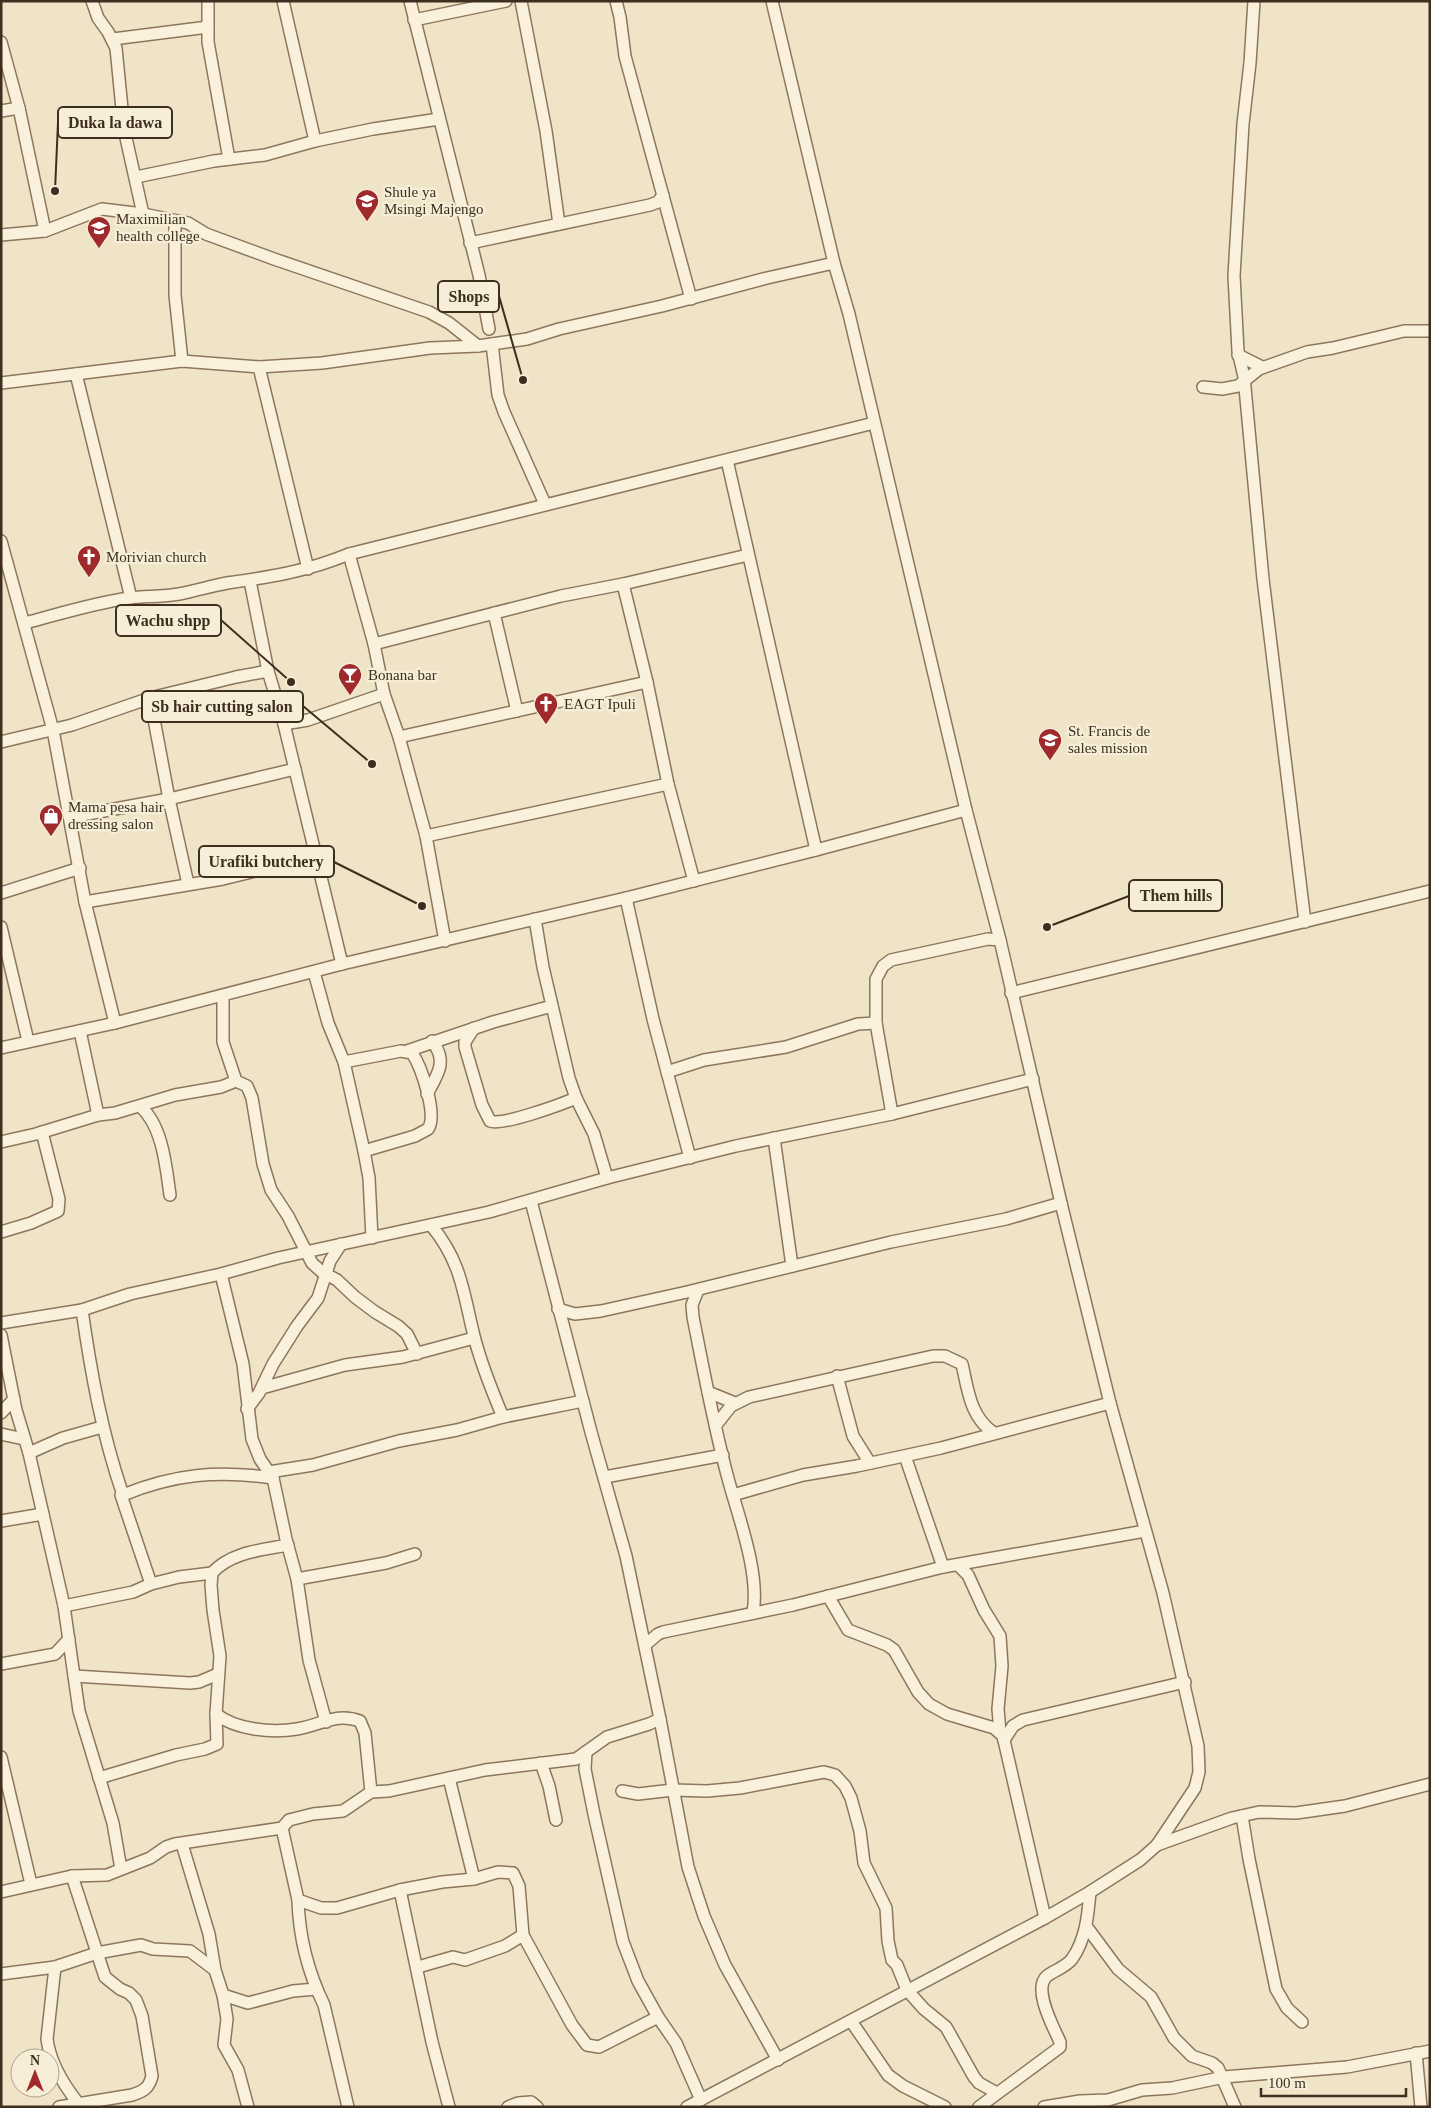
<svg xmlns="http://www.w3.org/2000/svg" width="1431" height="2108" viewBox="0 0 1431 2108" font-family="'Times New Roman',serif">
	<rect width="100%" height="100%" fill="#f0e4c8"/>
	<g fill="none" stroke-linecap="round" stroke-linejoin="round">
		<g stroke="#8d765c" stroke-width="14">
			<g id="minor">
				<path d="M92,1L98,18L108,32L116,48L124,129L143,214"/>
				<path d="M208,1V42L229,159"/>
				<path d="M283,1L315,141"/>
				<path d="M410,1L479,275L489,329"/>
				<path d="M521,1L546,131L559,224"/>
				<path d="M616,1L620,17L625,56L691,299"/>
				<path d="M1254,1L1250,63L1243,124L1234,276L1238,351L1244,377L1263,579L1305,922"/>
				<path d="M414,20L506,1"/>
				<path d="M113,39L208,27"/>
				<path d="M1,42L19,108L45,231"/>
				<path d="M1,111L19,108"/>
				<path d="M136,177L214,161L265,155L315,141L373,129L439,119"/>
				<path d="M175,221V295L182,361"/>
				<path d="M1,235L45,231L102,209L143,214L188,223L206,234L274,259L429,312L449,323L478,346"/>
				<path d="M470,243L650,205L658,202L663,195"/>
				<path d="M492,344L498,395L504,412L545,504"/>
				<path d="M1238,355L1262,367"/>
				<path d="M259,367L322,363L430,348L478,346L527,339L559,329L662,306L767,278L834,263"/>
				<path d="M76,374L131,598"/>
				<path d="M1,383L182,361L259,367L308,569"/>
				<path d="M1203,387L1222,389L1238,386L1259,369L1307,352L1333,348L1404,331H1430"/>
				<path d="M727,460L816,850"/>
				<path d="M1,541L53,730L85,902L115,1023"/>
				<path d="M349,554L874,423"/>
				<path d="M250,581L268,671L284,724L342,964"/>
				<path d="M623,584L647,682L668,784L694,881"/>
				<path d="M494,613L517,711"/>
				<path d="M25,623C59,614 94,603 129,598C145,596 162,597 179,594C195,591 211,586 227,583C271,577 308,571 349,554L374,644L384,694L399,737L426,836L445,941"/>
				<path d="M374,644L561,596L623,584L748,555"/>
				<path d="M150,698L169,799L188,884"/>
				<path d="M284,724L308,720L384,694"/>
				<path d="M399,737L647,682"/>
				<path d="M1,742L72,725L150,698L236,677L268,671"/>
				<path d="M71,817L169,799L295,769"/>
				<path d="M426,836L668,784"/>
				<path d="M1,893L80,868"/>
				<path d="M626,898L653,1019L690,1158"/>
				<path d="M85,902L223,879L316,856"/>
				<path d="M535,919L543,967L569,1078L576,1098L594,1134L607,1178"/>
				<path d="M1,927L28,1041"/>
				<path d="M314,972L328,1023L344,1062L364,1151L369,1178L372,1238"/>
				<path d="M1011,993L1430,891"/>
				<path d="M223,996V1042L236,1081L247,1086L252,1098L263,1164L271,1190L288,1216L312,1263L322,1272L337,1280L355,1297L375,1312L398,1326L407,1334L417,1354"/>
				<path d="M474,1028L465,1042V1047L482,1105L490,1121C503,1126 562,1104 576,1098"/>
				<path d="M80,1031L98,1115"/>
				<path d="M1,1048L115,1023L342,964L626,898L816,850L966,810"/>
				<path d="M407,1051L493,1022L552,1006"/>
				<path d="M344,1062L401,1051L412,1053C421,1066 438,1115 428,1129L415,1136L364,1151"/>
				<path d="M667,1072L704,1060L786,1047L858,1024L876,1023"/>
				<path d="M427,1094C438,1074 448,1061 432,1041"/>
				<path d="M140,1106C163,1126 166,1167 170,1195"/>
				<path d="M892,1114L876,1023V979L883,966L891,960L988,939L1000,940"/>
				<path d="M774,1138L792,1266"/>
				<path d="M1,1142L36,1134L98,1115L115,1113L175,1095L221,1087L236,1081"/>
				<path d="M531,1201L591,1432L626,1556L660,1719L688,1867L704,1916L725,1965L778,2060"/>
				<path d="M431,1225C462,1263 463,1292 474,1336C481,1364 492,1391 503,1417"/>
				<path d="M1,1232L31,1223L58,1211L59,1199L42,1132"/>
				<path d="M221,1274L243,1364L252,1439L260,1459L273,1478L286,1539L297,1579L309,1660L326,1722"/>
				<path d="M698,1290L692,1305L693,1317C704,1372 714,1428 729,1482C739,1518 760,1575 753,1612"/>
				<path d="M558,1309L575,1314L601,1311L687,1292L891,1242L1006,1219L1061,1203"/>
				<path d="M82,1310C91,1373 102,1434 123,1495H121L151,1584"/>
				<path d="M1,1323L82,1310L130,1294L221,1274L278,1258L489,1212L607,1178L736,1146L892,1114L1033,1079"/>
				<path d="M1,1335L16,1410L29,1453L64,1606L79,1711L113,1823L121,1869"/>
				<path d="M837,1376L853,1436L870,1463"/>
				<path d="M262,1388L345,1365L403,1357L474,1338"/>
				<path d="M708,1392L735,1403"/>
				<path d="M247,1409L259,1393L273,1364L297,1326L318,1298L330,1261L341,1244"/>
				<path d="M1,1413L14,1399"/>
				<path d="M716,1425L731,1406L749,1397L933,1356H945L962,1364C968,1390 970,1417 994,1433"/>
				<path d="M1,1434L24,1439"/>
				<path d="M29,1453L63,1438L102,1427"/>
				<path d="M905,1456L943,1567"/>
				<path d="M269,1472L313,1465L399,1441L457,1430L503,1417L583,1401"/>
				<path d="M605,1477L723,1455"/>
				<path d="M123,1495C174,1474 218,1470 273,1478"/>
				<path d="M733,1495L803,1475L857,1466L941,1448L1110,1403"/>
				<path d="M1,1521L43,1514"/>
				<path d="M958,1565L968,1575L984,1610L1000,1636L1002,1666L998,1709L1000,1732"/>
				<path d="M297,1579L386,1563L415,1554"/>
				<path d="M828,1596L848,1630L887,1645L894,1650L918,1692L929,1704L947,1714L994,1728L1003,1736L1045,1918"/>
				<path d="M64,1606L133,1592L151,1584L179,1577L212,1573"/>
				<path d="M645,1645L658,1634L663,1632L793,1605L943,1567L1145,1531"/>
				<path d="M1,1664L55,1654L69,1639"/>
				<path d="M74,1676L190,1683L199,1682L218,1674"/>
				<path d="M216,1714C236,1730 272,1733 297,1729C321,1725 337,1712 360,1721L365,1733L371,1792"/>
				<path d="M1004,1740L1013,1726L1023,1720L1185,1682"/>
				<path d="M586,1752L585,1769L594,1814L623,1942L638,1981L658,2017L676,2043L701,2100"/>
				<path d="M1,1757L31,1884"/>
				<path d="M541,1763L549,1786L556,1820"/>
				<path d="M99,1778L176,1755L205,1749L217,1744L216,1714L220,1656L213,1610L211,1585L212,1573C231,1552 262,1550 288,1545"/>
				<path d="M449,1778L474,1879"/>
				<path d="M622,1791L638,1794L673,1790L707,1791L740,1788L824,1772L835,1775L845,1786L851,1798L860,1831L864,1863L886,1908L888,1941L892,1960L897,1965L907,1990L924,2009L946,2027L974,2077L979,2083L997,2093"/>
				<path d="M1242,1816L1249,1859L1276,1989L1287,2008L1302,2022"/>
				<path d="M282,1828L298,1900L321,1908H337L400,1890L442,1882L474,1879L498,1872L513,1873L519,1886L523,1935L572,2025L587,2045L599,2047L658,2017"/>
				<path d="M182,1844L209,1934L215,1970L223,1995L227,2019L224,2045L238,2070L248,2107"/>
				<path d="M1157,1845L1232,1818L1259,1812L1296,1813L1345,1806L1430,1784"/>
				<path d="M400,1890L432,2042L449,2107"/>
				<path d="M1,1892L72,1876L107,1875L150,1858L166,1847L175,1844L282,1828L289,1820L313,1814L343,1811L371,1792L389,1791L485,1770L576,1759L607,1737L649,1724L660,1719"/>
				<path d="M298,1900C299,1936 308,1972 324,2005L348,2107"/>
				<path d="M1086,1926L1118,1969L1151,1997L1174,2038L1192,2056L1212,2063L1218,2068L1235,2107"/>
				<path d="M55,1967L47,2039C50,2063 63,2084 78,2103"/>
				<path d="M418,1967L453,1957L465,1960L505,1946L523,1935"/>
				<path d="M1,1974L55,1967L97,1953L141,1945L153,1949L190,1951L215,1970"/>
				<path d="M223,1995L248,2003L293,1991L316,1989"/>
				<path d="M851,2021L888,2075L903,2086L945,2107"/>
				<path d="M1416,2053L1421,2107"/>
				<path d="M59,2107L132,2095C144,2091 149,2088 152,2076L142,2016L136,2000L129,1993L120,1989L105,1977L72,1876"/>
				<path d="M508,2107L518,2103L531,2102L537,2107"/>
				<path d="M687,2107L1045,1918L1090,1892L1140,1860L1157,1845L1195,1788L1199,1772L1198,1746L1163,1593L1110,1403L1061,1203L1000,940L966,810L849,314L834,263L772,1"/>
				<path d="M979,2107L1060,2047V2042C1054,2028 1032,1989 1047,1976C1055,1970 1066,1967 1072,1959C1086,1939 1088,1915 1090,1892"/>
				<path d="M1044,2107L1080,2101L1108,2100L1142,2090L1172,2088L1224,2077L1347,2067L1430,2051"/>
			</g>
		</g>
		<use href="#minor" stroke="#faf1dc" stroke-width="11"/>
	</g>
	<defs>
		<g id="school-pin" transform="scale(1.25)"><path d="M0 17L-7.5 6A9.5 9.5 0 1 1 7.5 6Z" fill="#9e2a2b" stroke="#f7eed8"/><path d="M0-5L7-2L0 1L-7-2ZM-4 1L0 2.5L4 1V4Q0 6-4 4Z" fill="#fff"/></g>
		<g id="church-pin" transform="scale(1.25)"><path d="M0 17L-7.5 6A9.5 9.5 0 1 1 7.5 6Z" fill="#9e2a2b" stroke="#f7eed8"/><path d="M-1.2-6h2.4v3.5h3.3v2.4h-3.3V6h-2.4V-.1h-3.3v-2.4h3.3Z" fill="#fff"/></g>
		<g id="bar-pin" transform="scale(1.25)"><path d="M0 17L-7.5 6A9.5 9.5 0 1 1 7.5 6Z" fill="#9e2a2b" stroke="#f7eed8"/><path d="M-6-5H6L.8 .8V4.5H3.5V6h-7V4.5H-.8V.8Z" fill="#fff"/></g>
		<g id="shop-pin" transform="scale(1.25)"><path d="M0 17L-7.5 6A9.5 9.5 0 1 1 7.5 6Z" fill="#9e2a2b" stroke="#f7eed8"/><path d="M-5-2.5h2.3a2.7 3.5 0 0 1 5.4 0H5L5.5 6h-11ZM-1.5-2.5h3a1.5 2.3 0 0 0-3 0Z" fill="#fff"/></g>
	</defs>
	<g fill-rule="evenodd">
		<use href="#school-pin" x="367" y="201"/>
		<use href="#school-pin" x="99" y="228"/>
		<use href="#church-pin" x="89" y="557"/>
		<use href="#bar-pin" x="350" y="675"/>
		<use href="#church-pin" x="546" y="704"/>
		<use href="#school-pin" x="1050" y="740"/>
		<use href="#shop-pin" x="51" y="816"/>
	</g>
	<g text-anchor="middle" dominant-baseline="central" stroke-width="4.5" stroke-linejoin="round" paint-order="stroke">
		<g font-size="15" fill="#3d2e20" stroke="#f7eed8" text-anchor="start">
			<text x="384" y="192">Shule ya<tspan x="384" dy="17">Msingi Majengo</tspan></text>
			<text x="116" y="219">Maximilian<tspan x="116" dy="17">health college</tspan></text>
			<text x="106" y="557">Morivian church</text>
			<text x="368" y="675">Bonana bar</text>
			<text x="564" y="704">EAGT Ipuli</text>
			<text x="1068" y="731">St. Francis de<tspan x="1068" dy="17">sales mission</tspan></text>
			<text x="68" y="807">Mama pesa hair<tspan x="68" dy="17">dressing salon</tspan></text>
		</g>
	</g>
	<path fill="none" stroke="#3d2e20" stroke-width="2" d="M55 191L58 122M523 380L499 296M291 682L221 620M372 764L303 706M422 906L334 862M1047 927L1129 896"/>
	<g fill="#3d2e20" stroke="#f7eed8" stroke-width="2">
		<circle cx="55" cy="191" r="5"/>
		<circle cx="523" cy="380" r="5"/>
		<circle cx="291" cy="682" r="5"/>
		<circle cx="372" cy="764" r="5"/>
		<circle cx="422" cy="906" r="5"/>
		<circle cx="1047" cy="927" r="5"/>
	</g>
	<g fill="#f7eed8" stroke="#3d2e20" stroke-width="2">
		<rect x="58" y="107" width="114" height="31" rx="5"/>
		<rect x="438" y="281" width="61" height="31" rx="5"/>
		<rect x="116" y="605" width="105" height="31" rx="5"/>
		<rect x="142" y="691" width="161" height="31" rx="5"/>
		<rect x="199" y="846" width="135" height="31" rx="5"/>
		<rect x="1129" y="880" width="93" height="31" rx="5"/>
	</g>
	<g font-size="16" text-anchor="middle" font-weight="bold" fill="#3d2e20">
		<text x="115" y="128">Duka la dawa</text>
		<text x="469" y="302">Shops</text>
		<text x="168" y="626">Wachu shpp</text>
		<text x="222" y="712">Sb hair cutting salon</text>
		<text x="266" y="867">Urafiki butchery</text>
		<text x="1176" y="901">Them hills</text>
	</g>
	<rect width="1431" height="2108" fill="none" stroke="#3d2e20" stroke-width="5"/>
	<g transform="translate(35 2073)"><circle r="24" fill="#f7eed8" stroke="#ada18e"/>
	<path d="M0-4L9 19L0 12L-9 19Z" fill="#9e2a2b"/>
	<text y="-8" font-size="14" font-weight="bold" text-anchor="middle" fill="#3d2e20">N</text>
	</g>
	<path d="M1261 2088v8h145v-8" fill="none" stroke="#3d2e20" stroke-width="2.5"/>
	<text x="1268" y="2088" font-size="15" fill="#3d2e20" stroke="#f7eed8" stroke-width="4" paint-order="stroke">100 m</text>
</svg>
